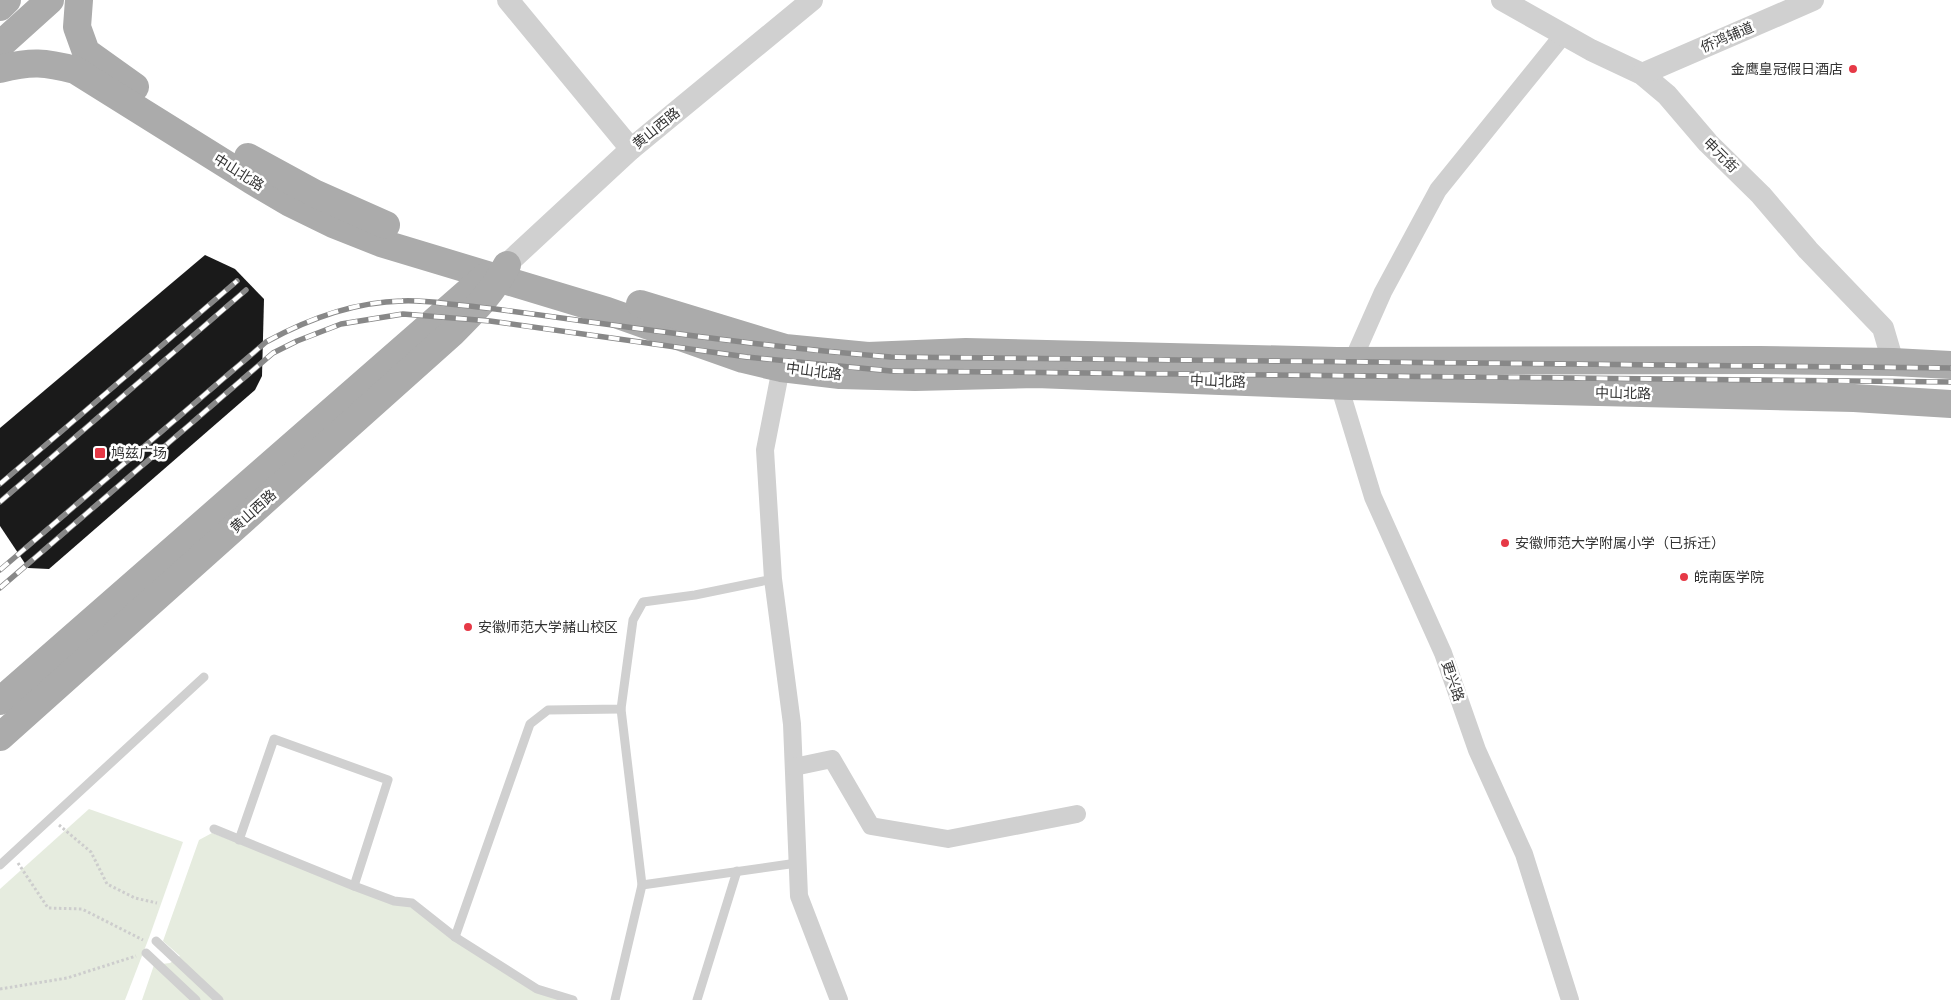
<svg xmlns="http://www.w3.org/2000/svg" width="1951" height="1000" viewBox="0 0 1951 1000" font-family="'Space Grotesk','Noto Sans SC',sans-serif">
	<rect width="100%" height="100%" fill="#fff"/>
	<g fill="#e6ecdf">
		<path d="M89,809L183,842L150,935L125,1000H0V889Z"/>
		<path d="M212,833L394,901L412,903L537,989L578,1000H142L154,965L170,963L180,956L163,941L199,840Z"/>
	</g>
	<path fill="#1a1a1a" d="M205,255L235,269L264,299L262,376L255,390L49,569L28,568L0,526V428Z"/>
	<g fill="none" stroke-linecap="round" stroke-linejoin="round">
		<g stroke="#cdcdcd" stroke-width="3" stroke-dasharray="2.5 2.5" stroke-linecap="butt">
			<path d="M59,825L91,852L107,884L135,898L157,903"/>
			<path d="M18,863L48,908L82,909L143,940"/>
			<path d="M0,989L67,978L136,956"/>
		</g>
		<g stroke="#d0d0d0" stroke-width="9">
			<path d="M214,829L354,886L394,901L412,903L455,937L537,989L573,1000"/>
			<path d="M239,840L274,739L388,780L354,886"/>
			<path d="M0,865L204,677"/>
			<path d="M642,885L797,863"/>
			<path d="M455,937L530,724L548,710L621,709L633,620L643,602L695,595L773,579"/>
			<path d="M156,941L219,1000"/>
			<path d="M146,953L196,1000"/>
			<path d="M615,1000L642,885L621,709"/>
			<path d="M697,1000L737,871"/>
		</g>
		<g stroke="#d0d0d0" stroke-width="18">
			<path d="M1352,362L1383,292L1438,190L1564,34"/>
			<path d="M781,368L765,450L773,579L792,724L799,896L839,1000"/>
			<path d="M1338,376L1339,385L1373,497L1443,653L1477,750L1524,854L1570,1000"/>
			<path d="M794,767L832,759L871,826L948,839L1077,814"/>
		</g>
		<g stroke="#d0d0d0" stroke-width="22">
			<path d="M508,0L631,149"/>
			<path d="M1502,0L1591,50L1642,74L1667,95L1708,143L1761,195L1808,250L1883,328L1893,362"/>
			<path d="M1642,74L1813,0"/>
			<path d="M508,263L631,149L812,0"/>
		</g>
		<g stroke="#ababab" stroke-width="28">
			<path d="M79,0L77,27L86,52L135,87"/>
			<path d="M0,7L7,0"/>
			<path d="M0,45L50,0"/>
			<path d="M0,69C31,61 45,62 75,70L251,180L290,203L333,224L381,243L607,311L743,359L781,368L840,375L915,377L1036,374L1350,386L1854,398L1951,404"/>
			<path d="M248,157L314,193L386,225"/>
			<path d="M640,304L785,348L868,356L966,352L1337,361L1759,360L1893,362L1951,365"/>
			<path d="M0,701L485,277"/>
			<path d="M0,737L452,333C474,311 493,292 507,265"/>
		</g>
		<g stroke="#888" stroke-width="5.5">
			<g id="rail">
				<path d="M0,484L237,281"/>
				<path d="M0,502L246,290"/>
				<path d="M0,570L266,342C308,319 353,302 402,301C421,300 440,303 459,305C500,309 541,315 583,321C685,335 788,349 891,357L1951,368"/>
				<path d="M0,588L273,353L297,341L341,324L403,314L490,321L747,357L891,371L1951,382"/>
			</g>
		</g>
		<use href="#rail" stroke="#fff" stroke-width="4" stroke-dasharray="11" stroke-linecap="butt"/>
	</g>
	<g fill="#e63946" stroke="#fff" stroke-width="2">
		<circle cx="1853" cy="69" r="5"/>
		<rect x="94" y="447" width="12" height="12" rx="2.5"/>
		<circle cx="1505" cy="543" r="5"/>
		<circle cx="1684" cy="577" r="5"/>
		<circle cx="468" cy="627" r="5"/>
	</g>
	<g text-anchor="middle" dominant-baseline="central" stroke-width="5" stroke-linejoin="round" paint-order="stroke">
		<g font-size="14" fill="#333" stroke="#fff">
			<text transform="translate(1727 37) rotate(-23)">侨鸿辅道</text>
			<text transform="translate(656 128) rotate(-39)">黄山西路</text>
			<text transform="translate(1721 155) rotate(45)">申元街</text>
			<text transform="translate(239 172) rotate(32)">中山北路</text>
			<text transform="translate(814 371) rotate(7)">中山北路</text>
			<text transform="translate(1218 381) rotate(2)">中山北路</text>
			<text transform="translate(1623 393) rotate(1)">中山北路</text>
			<text transform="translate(253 511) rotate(-42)">黄山西路</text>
			<text transform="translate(1453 681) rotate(71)">更兴路</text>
		</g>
		<g font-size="14" fill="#333" stroke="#fff" text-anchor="start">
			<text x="1843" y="69" text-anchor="end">金鹰皇冠假日酒店</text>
			<text x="111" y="453">鸠兹广场</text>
			<text x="1515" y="543">安徽师范大学附属小学（已拆迁）</text>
			<text x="1694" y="577">皖南医学院</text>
			<text x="478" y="627">安徽师范大学赭山校区</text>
		</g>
	</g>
</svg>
